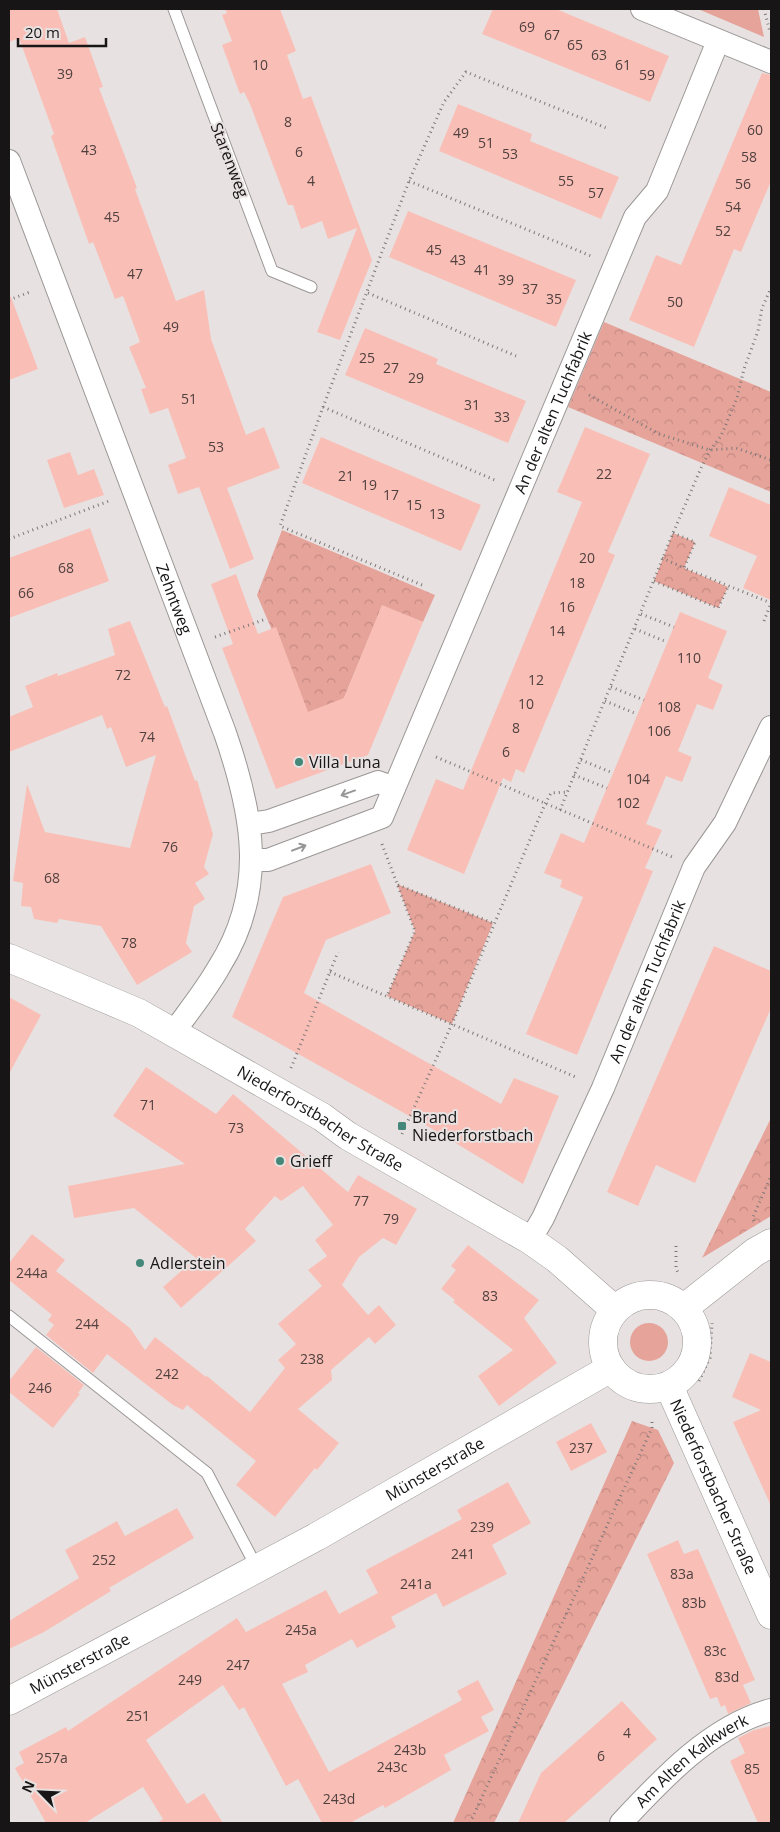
<svg xmlns="http://www.w3.org/2000/svg" width="780" height="1832" viewBox="0 0 780 1832" font-family="'Open Sans',sans-serif">
	<defs>
		<pattern id="park-crowns" width="20" height="18" patternUnits="userSpaceOnUse" patternTransform="scale(1.25)"><rect width="20" height="18" fill="#e6a39a"/><path d="M2 6a3 3 0 1 1 6 0M12 15a3 3 0 1 1 6 0" fill="none" stroke="#c58b84"/></pattern>
	</defs>
	<rect width="100%" height="100%" fill="#e7e2e1"/>
	<g fill="#e6a39a">
		<path d="M698,9H758L764,37Z"/>
		<circle cx="649" cy="1342" r="19"/>
	</g>
	<g fill="url(#park-crowns)">
		<path d="M604,322L771,392V492L568,407Z"/>
		<path d="M282,530L435,595L423,622L382,606L344,698L311,722L257,595Z"/>
		<path d="M673,533L695,542L684,568L728,587L718,608L654,581Z"/>
		<path d="M397,884L493,923L452,1024L387,996L415,931Z"/>
		<path d="M771,1118V1216L702,1258Z"/>
		<path d="M632,1421L658,1430L674,1463L494,1823H453Z"/>
	</g>
	<g fill="#f9bfb7">
		<path d="M9,9H57L69,43L85,37L103,87L99,88L137,188L135,189L176,301L204,290L211,339L246,435L264,427L280,468L227,488L254,559L230,569L199,487L178,494L168,465L186,458L168,408L150,414L141,389L146,388L129,347L140,342L123,296L115,299L93,242L89,244L51,136L54,134L19,38L9,42Z"/>
		<path d="M225,9H280L296,51L287,55L303,99L311,96L372,260L340,340L317,332L357,228L328,239L322,221L301,229L293,205H288L250,104L244,92L240,94L222,45L232,41L222,15L227,13Z"/>
		<path d="M493,9H556L669,56L650,102L482,34Z"/>
		<path d="M762,73L771,75V181L741,252L734,249L694,347L629,320L656,255L681,265Z"/>
		<path d="M458,104L532,134L530,141L619,177L601,219L439,151Z"/>
		<path d="M408,211L576,280L556,327L389,257Z"/>
		<path d="M9,297H11L38,369L9,380Z"/>
		<path d="M365,328L438,359L436,364L526,401L508,443L345,375Z"/>
		<path d="M585,427L650,454L608,552L615,555L524,773L516,769L511,782L503,778L464,874L407,850L436,779L463,790L582,502L557,492Z"/>
		<path d="M321,437L481,505L461,551L302,483Z"/>
		<path d="M70,452L78,475L94,469L104,495L64,508L47,460Z"/>
		<path d="M729,487L771,505V600L743,588L757,556L709,536Z"/>
		<path d="M90,528L109,581L9,618V558Z"/>
		<path d="M236,574L258,634L276,627L308,712L344,698L382,605L423,622L368,755L276,789L222,648L233,644L211,584Z"/>
		<path d="M680,612L727,631L708,678L723,685L713,710L697,704L678,751L692,757L682,782L666,776L646,824L662,830L645,868L653,871L577,1055L526,1034L583,897L560,887L562,880L544,873L561,833L584,843Z"/>
		<path d="M130,621L165,707L167,706L195,781L197,780L213,834L204,867L209,874L195,883L205,899L194,906L186,943L192,952L137,985L101,926L59,919L57,923L34,919L31,907L21,906L23,883L13,881L27,784L45,832L130,848L156,755L126,767L111,727L107,729L102,715L9,752V717L33,707L25,686L57,673L58,676L115,655L108,629Z"/>
		<path d="M371,864L391,913L326,940L304,993L501,1104L514,1078L559,1096L523,1184L429,1127L232,1017L283,897Z"/>
		<path d="M714,946L771,971V1008L695,1183L656,1165L638,1206L607,1192Z"/>
		<path d="M9,997L41,1015L9,1074Z"/>
		<path d="M146,1067L216,1114L233,1094L348,1192L358,1175L417,1209L396,1245L383,1238L359,1257L342,1285L368,1315L379,1305L396,1325L375,1344L369,1337L331,1370L332,1380L298,1409L339,1443L317,1470L315,1468L275,1517L236,1485L256,1461L187,1405L183,1410L173,1405L107,1354L93,1373L46,1335L54,1325L48,1320L52,1315L9,1280V1263L32,1234L65,1260L56,1271L130,1328L145,1350L155,1337L206,1377L207,1376L250,1412L285,1368L278,1360L296,1344L278,1324L322,1286L308,1270L327,1256L315,1240L333,1225L303,1186L281,1201L275,1196L245,1229L256,1241L181,1308L163,1287L196,1258L134,1208L74,1218L68,1186L185,1164L113,1116Z"/>
		<path d="M468,1245L539,1300L524,1318L557,1363L499,1406L478,1376L513,1350L453,1302L455,1300L441,1289L456,1270L451,1266Z"/>
		<path d="M36,1347L84,1385L78,1393L80,1394L53,1428L9,1392V1381Z"/>
		<path d="M750,1353L771,1362V1506L733,1422L761,1410L732,1397Z"/>
		<path d="M591,1423L607,1452L571,1471L556,1442Z"/>
		<path d="M508,1482L531,1523L492,1545L507,1574L443,1607L436,1593L391,1617L396,1627L357,1648L352,1639L305,1665L308,1672L282,1684L329,1772L462,1700L457,1691L478,1680L494,1710L481,1717L489,1731L444,1755L451,1770L385,1808L383,1805L350,1823H322L298,1779L286,1786L244,1707L239,1710L223,1685L146,1740L187,1804L204,1793L223,1823H157L163,1819L143,1787L85,1823H46L15,1768L24,1763L19,1752L66,1727L68,1731L237,1618L246,1632L326,1590L339,1614L378,1593L366,1570L462,1519L457,1510Z"/>
		<path d="M177,1508L194,1538L109,1588L111,1591L44,1632L9,1649V1621L79,1578L65,1550L117,1521L125,1536Z"/>
		<path d="M678,1540L684,1554L698,1549L755,1680L743,1685L751,1703L728,1714L725,1705L721,1707L717,1697L710,1699L647,1554Z"/>
		<path d="M622,1701L657,1739L564,1823H518L541,1773Z"/>
		<path d="M771,1726V1823H758L730,1761L745,1753L738,1738L754,1730Z"/>
	</g>
	<g fill="none" stroke-linecap="round" stroke-linejoin="round">
		<g stroke="#9b9796" stroke-width="13">
			<g id="service">
				<path d="M174,9L272,271L311,287"/>
				<path d="M9,1316L207,1473L257,1568"/>
			</g>
		</g>
		<g stroke="#9b9796" stroke-width="24">
			<g id="minor">
				<path d="M642,9L771,62"/>
				<path id="s1" d="M9,161L225,733C253,814 268,889 219,967C206,990 189,1011 173,1033"/>
				<path d="M250,824L269,821L378,782L394,788"/>
				<path id="s2" d="M253,860H268L382,817L635,217L657,191L718,41"/>
				<path id="s3" d="M530,1240L543,1218L603,1088L694,867L725,823L771,727"/>
				<path id="s4" d="M621,1823C662,1779 711,1726 771,1710"/>
			</g>
		</g>
		<g stroke="#9b9796" stroke-width="29">
			<g id="tertiary">
				<path id="s5" d="M9,958L139,1013L322,1117L348,1136L530,1240L557,1259L615,1310"/>
				<circle cx="650" cy="1342" r="47"/>
				<path d="M684,1308L755,1252L771,1243"/>
				<path id="s6" d="M669,1386L771,1615"/>
				<path id="s7" d="M9,1701L316,1537L611,1368"/>
			</g>
		</g>
		<g stroke="#7c7978" stroke-width="3" stroke-dasharray="1 4" stroke-linecap="butt">
			<path d="M764,9L770,32"/>
			<path d="M409,181L591,256"/>
			<path d="M368,293L516,356"/>
			<path d="M9,300L30,292"/>
			<path d="M589,395L659,434L710,450L736,448L771,460"/>
			<path d="M323,407L497,481"/>
			<path d="M673,533L695,542L684,568L771,603"/>
			<path d="M9,539L109,501"/>
			<path d="M662,558L684,568"/>
			<path d="M654,581L718,608L728,587"/>
			<path d="M422,585L280,526L323,407L409,181L444,102L466,72L609,129"/>
			<path d="M641,614L674,627"/>
			<path d="M764,621L771,603"/>
			<path d="M635,629L667,642"/>
			<path d="M215,637L266,619"/>
			<path d="M611,687L644,700"/>
			<path d="M605,701L637,714"/>
			<path d="M436,757L672,857"/>
			<path d="M581,760L613,773"/>
			<path d="M574,775L607,788"/>
			<path d="M560,810L673,533L701,468L710,450L721,436L737,398L744,369L758,331L762,308L771,288"/>
			<path d="M382,844L415,931L387,996"/>
			<path d="M398,885L493,923"/>
			<path d="M330,972L578,1078"/>
			<path d="M291,1068L338,952"/>
			<path d="M402,1134L452,1024L545,804L551,793L567,792"/>
			<path d="M754,1221L753,1217L771,1176"/>
			<path d="M676,1246V1268L679,1275"/>
			<path d="M699,1381L710,1358L712,1323"/>
			<path d="M470,1823L652,1428V1421"/>
		</g>
		<use href="#service" stroke="#fff" stroke-width="11"/>
		<use href="#minor" stroke="#fff" stroke-width="22"/>
		<use href="#tertiary" stroke="#fff" stroke-width="28"/>
	</g>
	<defs><path id="oneway-shaft" d="M-6 0H5M1.5-3L5.5 0L1.5 3" fill="none" stroke-width="1.6" stroke-linecap="round" stroke-linejoin="round" transform="scale(1.25)"/></defs>
	<g stroke="#979696">
		<use href="#oneway-shaft" transform="translate(348 793) rotate(160)"/>
		<use href="#oneway-shaft" transform="translate(299 848) rotate(-21)"/>
	</g>
	<g fill="#458779" stroke="#e7e2e1" stroke-width="2">
		<circle cx="299" cy="762" r="5"/>
		<rect x="397" y="1121" width="10" height="10" rx="2.5"/>
		<circle cx="280" cy="1161" r="5"/>
		<circle cx="140" cy="1263" r="5"/>
	</g>
	<g text-anchor="middle" dominant-baseline="central" stroke-width="4" stroke-linejoin="round" paint-order="stroke">
		<g font-size="14" fill="#50403e">
			<text x="527" y="26">69</text>
			<text x="552" y="34">67</text>
			<text x="575" y="44">65</text>
			<text x="599" y="54">63</text>
			<text x="260" y="64">10</text>
			<text x="623" y="64">61</text>
			<text x="65" y="73">39</text>
			<text x="647" y="74">59</text>
			<text x="288" y="121">8</text>
			<text x="755" y="129">60</text>
			<text x="461" y="132">49</text>
			<text x="486" y="142">51</text>
			<text x="89" y="149">43</text>
			<text x="299" y="151">6</text>
			<text x="510" y="153">53</text>
			<text x="749" y="156">58</text>
			<text x="311" y="180">4</text>
			<text x="566" y="180">55</text>
			<text x="743" y="183">56</text>
			<text x="596" y="192">57</text>
			<text x="733" y="206">54</text>
			<text x="112" y="216">45</text>
			<text x="723" y="230">52</text>
			<text x="434" y="249">45</text>
			<text x="458" y="259">43</text>
			<text x="482" y="269">41</text>
			<text x="135" y="273">47</text>
			<text x="506" y="279">39</text>
			<text x="530" y="288">37</text>
			<text x="554" y="298">35</text>
			<text x="675" y="301">50</text>
			<text x="171" y="326">49</text>
			<text x="367" y="357">25</text>
			<text x="391" y="367">27</text>
			<text x="416" y="377">29</text>
			<text x="189" y="398">51</text>
			<text x="472" y="404">31</text>
			<text x="502" y="416">33</text>
			<text x="216" y="446">53</text>
			<text x="604" y="473">22</text>
			<text x="346" y="475">21</text>
			<text x="369" y="484">19</text>
			<text x="391" y="494">17</text>
			<text x="414" y="504">15</text>
			<text x="437" y="513">13</text>
			<text x="587" y="557">20</text>
			<text x="66" y="567">68</text>
			<text x="577" y="582">18</text>
			<text x="26" y="592">66</text>
			<text x="567" y="606">16</text>
			<text x="557" y="630">14</text>
			<text x="689" y="657">110</text>
			<text x="123" y="674">72</text>
			<text x="536" y="679">12</text>
			<text x="526" y="703">10</text>
			<text x="669" y="706">108</text>
			<text x="516" y="727">8</text>
			<text x="659" y="730">106</text>
			<text x="147" y="736">74</text>
			<text x="506" y="751">6</text>
			<text x="638" y="778">104</text>
			<text x="628" y="802">102</text>
			<text x="170" y="846">76</text>
			<text x="52" y="877">68</text>
			<text x="129" y="942">78</text>
			<text x="148" y="1104">71</text>
			<text x="236" y="1127">73</text>
			<text x="361" y="1200">77</text>
			<text x="391" y="1218">79</text>
			<text x="32" y="1272">244a</text>
			<text x="490" y="1295">83</text>
			<text x="87" y="1323">244</text>
			<text x="312" y="1358">238</text>
			<text x="167" y="1373">242</text>
			<text x="40" y="1387">246</text>
			<text x="581" y="1447">237</text>
			<text x="482" y="1526">239</text>
			<text x="463" y="1553">241</text>
			<text x="104" y="1559">252</text>
			<text x="682" y="1573">83a</text>
			<text x="416" y="1583">241a</text>
			<text x="694" y="1602">83b</text>
			<text x="301" y="1629">245a</text>
			<text x="715" y="1650">83c</text>
			<text x="238" y="1664">247</text>
			<text x="727" y="1676">83d</text>
			<text x="190" y="1679">249</text>
			<text x="138" y="1715">251</text>
			<text x="627" y="1732">4</text>
			<text x="410" y="1749">243b</text>
			<text x="601" y="1755">6</text>
			<text x="52" y="1757">257a</text>
			<text x="392" y="1766">243c</text>
			<text x="752" y="1768">85</text>
			<text x="339" y="1798">243d</text>
		</g>
		<g font-size="16" fill="#171515" stroke="#e7e2e1">
			<text transform="translate(230 160) rotate(69)">Starenweg</text>
			<text stroke="none"><textPath href="#s2" startOffset="576">An der alten Tuchfabrik</textPath></text>
			<text stroke="none"><textPath href="#s1" startOffset="468">Zehntweg</textPath></text>
			<text stroke="none"><textPath href="#s3" startOffset="284">An der alten Tuchfabrik</textPath></text>
			<text stroke="none"><textPath href="#s5" startOffset="351">Niederforstbacher Straße</textPath></text>
			<text stroke="none"><textPath href="#s7" startOffset="485">Münsterstraße</textPath></text>
			<text stroke="none"><textPath href="#s6" startOffset="110">Niederforstbacher Straße</textPath></text>
			<text stroke="none"><textPath href="#s7" startOffset="80">Münsterstraße</textPath></text>
			<text stroke="none"><textPath href="#s4" startOffset="95">Am Alten Kalkwerk</textPath></text>
		</g>
		<g font-size="16" fill="#171515" stroke="#e7e2e1" text-anchor="start">
			<text x="309" y="762">Villa Luna</text>
			<text x="412" y="1117">Brand<tspan x="412" dy="18">Niederforstbach</tspan></text>
			<text x="290" y="1161">Grieff</text>
			<text x="150" y="1263">Adlerstein</text>
		</g>
	</g>
	<rect width="780" height="1832" fill="none" stroke="#171515" stroke-width="20"/>
	<g transform="translate(40 1792) rotate(294)" stroke="#e7e2e1" stroke-width="4" paint-order="stroke">
	<path d="M0-4L9 19L0 12L-9 19Z" fill="#171515"/>
	<text y="-8" font-size="14" font-weight="bold" text-anchor="middle" fill="#171515">N</text>
	</g>
	<path d="M18 38v8h88v-8" fill="none" stroke="#171515" stroke-width="2.5"/>
	<text x="25" y="38" font-size="15" fill="#171515" stroke="#e7e2e1" stroke-width="4" paint-order="stroke">20 m</text>
</svg>
